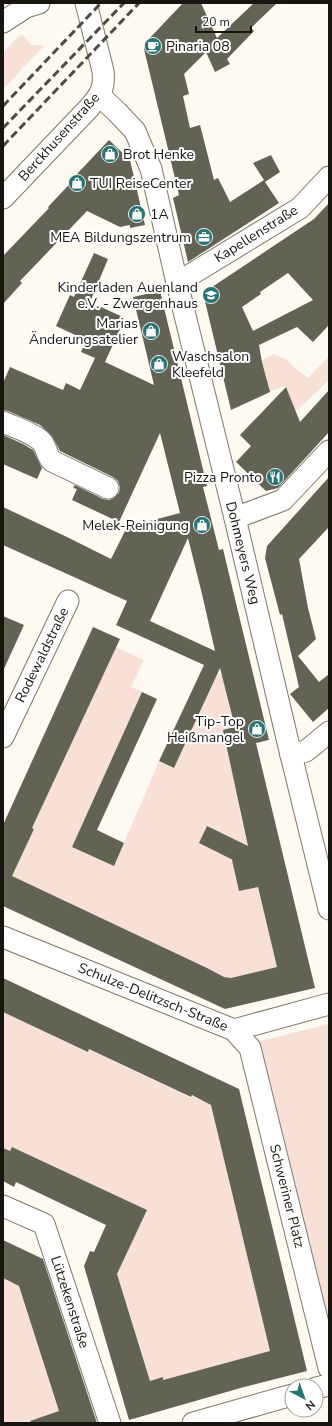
<svg xmlns="http://www.w3.org/2000/svg" width="332" height="1426" viewBox="0 0 332 1426" font-family="'Nunito Sans',sans-serif">
	<rect width="100%" height="100%" fill="#fefaf1"/>
	<g fill="#f9e0d6">
		<path d="M22,34L31,45L44,46L3,89V52Z"/>
		<path d="M274,354L287,360L296,369L308,378L329,356V380L296,411L271,454L280,419L291,400L285,386L264,394L262,382L267,380L262,362L265,358Z"/>
		<path d="M116,647L144,660L131,687L142,692L72,847L114,865L137,813L159,761L174,768L209,692V676L213,669L223,677L231,713H233L236,727L223,730L234,778L233,779L241,808L239,809L277,967L231,978L224,977L207,968L3,873V863L23,853L34,829L32,828Z"/>
		<path d="M3,1012L88,1051L89,1049L191,1098L193,1096L215,1107L274,1350L163,1380V1378L150,1381L117,1274L147,1210L12,1147L10,1151L3,1148Z"/>
		<path d="M329,1024V1348L252,1043Z"/>
		<path d="M3,1278L19,1286L59,1411L25,1423H3Z"/>
	</g>
	<g fill="#626355" fill-rule="evenodd">
		<path d="M183,3H201L217,38L254,3H277L251,28L254,31L227,59L230,64L215,72L206,52L184,74L189,94L183,96L190,128L200,125L214,180L218,178L230,202L264,180L253,163L271,155L280,172L265,182L279,203L188,262L173,198L179,195L144,49L145,43Z"/>
		<path d="M109,140L130,160L145,225L130,228V225L120,227L87,211L20,281L22,283L3,304V256L49,208L48,207L78,175L77,174Z"/>
		<path d="M329,203V325L313,342L297,327L259,345L262,362L270,392L231,410L203,293L314,219ZM288,273L313,300L253,331L242,307L261,294L260,292Z"/>
		<path d="M94,253L108,259L90,302L125,318L105,362L154,385L133,297L160,291L207,486L203,487L219,550L223,549L269,740L256,743L315,988L225,1009L3,906V825L93,627L120,639L32,828L34,829L12,876L207,968L224,977L231,978L277,967L258,887L239,891L232,860H233L199,843L207,826L248,846L223,730L235,727L220,668L174,768L159,761L204,665L116,625L127,601L3,545V507L67,537L111,559L127,527L180,513L160,433L119,522L72,500L77,489L73,488L75,485L103,499L109,500L114,498L119,493L120,487L118,481L113,477L60,451L52,436L40,425L8,411L3,410V383L10,367L63,390L66,383L80,390L95,358L81,352L86,340L56,326L70,295L74,297ZM188,538L202,594L215,651L150,621Z"/>
		<path d="M286,387L300,422L329,390V432L278,488L266,491L236,462L251,446L240,435Z"/>
		<path d="M3,435L23,444L33,450L42,468L37,479L3,464Z"/>
		<path d="M329,477V527L299,559L308,608L316,639L298,656L319,682L329,674V708L313,722L290,694L299,687L282,614L280,615L265,558L267,546Z"/>
		<path d="M3,616L24,625L3,671Z"/>
		<path d="M142,692L157,699L97,830L124,843L114,866L72,847Z"/>
		<path d="M3,978L239,1089L307,1371L244,1387L129,1420L84,1266L90,1251L94,1252L106,1225L16,1182L14,1187L3,1181V1148L10,1151L12,1147L147,1210L117,1274L150,1381L163,1377V1380L270,1351L211,1105L192,1095L191,1097L89,1049L88,1052L3,1012Z"/>
		<path d="M3,1240L43,1259L97,1423H31L30,1421L59,1411L19,1286L3,1278Z"/>
	</g>
	<g fill="none" stroke-linecap="round" stroke-linejoin="round">
		<g stroke="#7e786a" stroke-width="23">
			<g id="minor">
				<path d="M3,22L26,7L39,3"/>
				<path d="M99,95L117,112L135,131L151,169L177,283L235,518L291,755L329,909"/>
				<path d="M3,198L89,108C100,95 105,89 103,71L86,3"/>
				<path d="M177,283L300,208L329,177"/>
				<path d="M3,422C14,427 33,433 41,441C47,447 46,455 52,461L108,488"/>
				<path d="M235,518L283,500L329,451"/>
				<path d="M3,737L68,601"/>
				<path d="M291,755L306,751L329,732"/>
				<path d="M3,937L234,1030L329,1004"/>
				<path d="M234,1030L250,1048L329,1368"/>
				<path d="M3,1206L44,1224L110,1423"/>
				<path d="M316,1388L329,1385"/>
				<path d="M193,1423L292,1395"/>
			</g>
		</g>
		<use href="#minor" stroke="#fff" stroke-width="21"/>
		<g stroke="#4f4c46" stroke-width="3" stroke-dasharray="8 4" stroke-linecap="butt">
			<path d="M3,106L101,3"/>
			<path d="M3,128L124,3"/>
			<path d="M3,146L139,3"/>
		</g>
	</g>
	<defs>
		<g id="cafe-disc" transform="scale(0.9)"><circle r="9.5" fill="#287374" stroke="#fff"/><path d="M-5.5-4.5H6V0H3Q3 3.5 0 3.5H-2.5Q-5.5 3.5-5.5 0ZM3-3.2v2h1.7v-2ZM-6 4.5H4V6H-6Z" fill="#fff"/></g>
		<g id="shop-disc" transform="scale(0.9)"><circle r="9.5" fill="#287374" stroke="#fff"/><path d="M-5-2.5h2.3a2.7 3.5 0 0 1 5.4 0H5L5.5 6h-11ZM-1.5-2.5h3a1.5 2.3 0 0 0-3 0Z" fill="#fff"/></g>
		<g id="office-disc" transform="scale(0.9)"><circle r="9.5" fill="#287374" stroke="#fff"/><path d="M-6-3h4V-5.5h4V-3h4V5H-6ZM-1-4.5V-3h2v-1.5ZM-6 0V1H6V0Z" fill="#fff"/></g>
		<g id="school-disc" transform="scale(0.9)"><circle r="9.5" fill="#287374" stroke="#fff"/><path d="M0-5L7-2L0 1L-7-2ZM-4 1L0 2.5L4 1V4Q0 6-4 4Z" fill="#fff"/></g>
		<g id="restaurant-disc" transform="scale(0.9)"><circle r="9.5" fill="#287374" stroke="#fff"/><path d="M-5-6h1v4h1v-4h1v4h1v-4h1v5L-1.5 .5V6h-2V.5L-5-1ZM5-6V6H3V1.5H1.5Q1.5-4 5-6Z" fill="#fff"/></g>
	</defs>
	<g fill-rule="evenodd">
		<use href="#cafe-disc" x="153" y="46"/>
		<use href="#shop-disc" x="110" y="154"/>
		<use href="#shop-disc" x="77" y="183"/>
		<use href="#shop-disc" x="137" y="214"/>
		<use href="#office-disc" x="204" y="237"/>
		<use href="#school-disc" x="211" y="295"/>
		<use href="#shop-disc" x="151" y="331"/>
		<use href="#shop-disc" x="159" y="364"/>
		<use href="#restaurant-disc" x="275" y="477"/>
		<use href="#shop-disc" x="202" y="525"/>
		<use href="#shop-disc" x="257" y="729"/>
	</g>
	<g text-anchor="middle" dominant-baseline="central" stroke-width="4" stroke-linejoin="round" paint-order="stroke">
		<g font-size="14" fill="#181510" stroke="#fff" text-anchor="end">
			<text x="166" y="46" text-anchor="start">Pinaria 08</text>
			<text x="123" y="154" text-anchor="start">Brot Henke</text>
			<text x="90" y="183" text-anchor="start">TUI ReiseCenter</text>
			<text x="150" y="214" text-anchor="start">1A</text>
			<text x="191" y="237">MEA Bildungszentrum</text>
			<text x="198" y="287">Kinderladen Auenland<tspan x="198" dy="16">e.V. - Zwergenhaus</tspan></text>
			<text x="138" y="323">Marias<tspan x="138" dy="16">Änderungsatelier</tspan></text>
			<text x="172" y="356" text-anchor="start">Waschsalon<tspan x="172" dy="16">Kleefeld</tspan></text>
			<text x="262" y="477">Pizza Pronto</text>
			<text x="189" y="525">Melek-Reinigung</text>
			<text x="244" y="721">Tip-Top<tspan x="244" dy="16">Heißmangel</tspan></text>
		</g>
		<g font-size="14" fill="#181510" stroke="#fff">
			<text transform="translate(59 137) rotate(-48)">Berckhusenstraße</text>
			<text transform="translate(256 234) rotate(-32)">Kapellenstraße</text>
			<text transform="translate(243 553) rotate(76)">Dohmeyers Weg</text>
			<text transform="translate(42 655) rotate(-64)">Rodewaldstraße</text>
			<text transform="translate(153 997) rotate(22)">Schulze-Delitzsch-Straße</text>
			<text transform="translate(287 1196) rotate(76)">Schweriner Platz</text>
			<text transform="translate(70 1302) rotate(72)">Lützekenstraße</text>
		</g>
	</g>
	<rect width="332" height="1426" fill="none" stroke="#181510" stroke-width="8"/>
	<g transform="translate(304 1398) rotate(139)"><circle r="19" fill="#ffffff" stroke="#a3a19f"/>
	<path d="M0-3L7 15L0 10L-7 15Z" fill="#287374"/>
	<text y="-6" font-size="11" font-weight="bold" text-anchor="middle" fill="#181510">N</text>
	</g>
	<path d="M196 26v6h55v-6" fill="none" stroke="#181510" stroke-width="2"/>
	<text x="202" y="26" font-size="12" fill="#181510" stroke="#ffffff" stroke-width="3" paint-order="stroke">20 m</text>
</svg>
